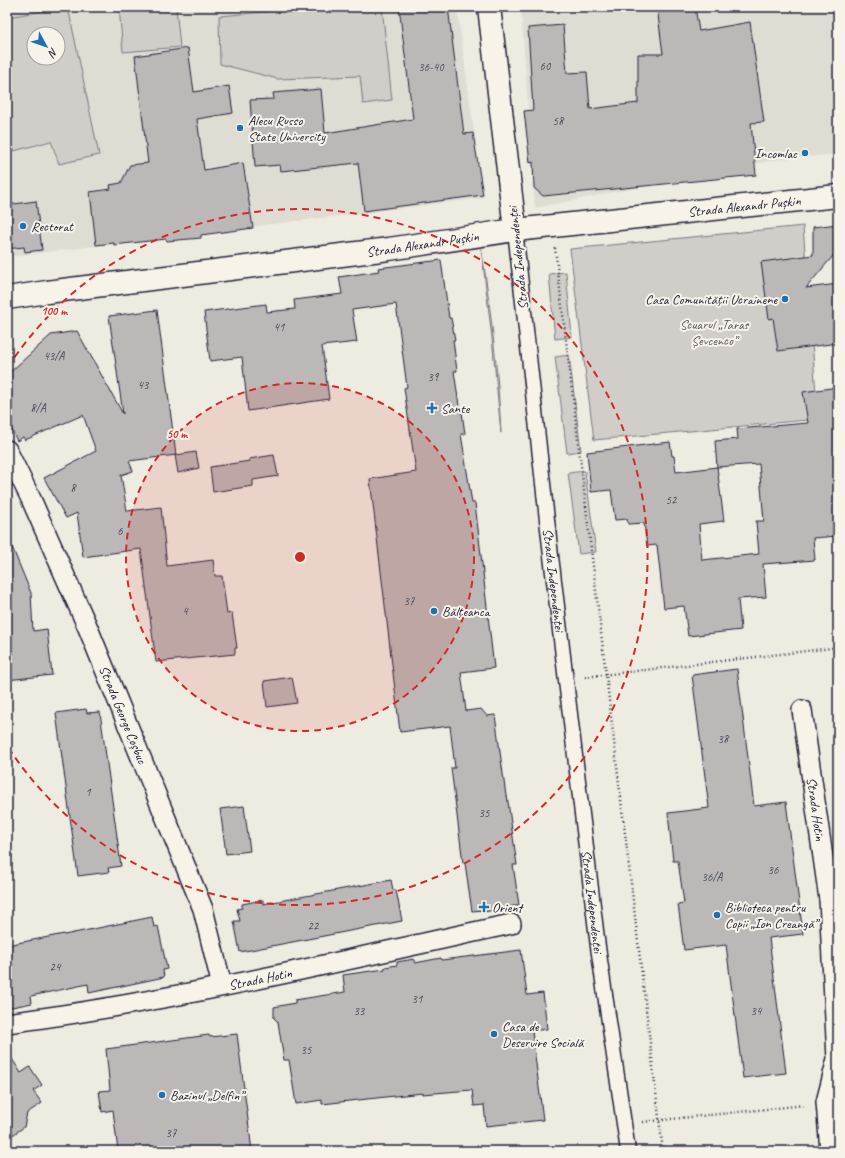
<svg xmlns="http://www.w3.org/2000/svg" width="845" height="1158" viewBox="0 0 845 1158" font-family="Caveat,sans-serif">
	<rect width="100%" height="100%" fill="#eeebe1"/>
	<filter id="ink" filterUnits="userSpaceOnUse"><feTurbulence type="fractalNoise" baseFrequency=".025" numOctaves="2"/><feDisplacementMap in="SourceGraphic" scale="8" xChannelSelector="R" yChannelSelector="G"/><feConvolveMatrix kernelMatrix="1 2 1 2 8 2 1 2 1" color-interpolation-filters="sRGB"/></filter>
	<g filter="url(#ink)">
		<g fill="#dfdcd4" fill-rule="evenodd">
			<path d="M7,7H457L483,198L7,257ZM34,34H58V58H34Z"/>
			<path d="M521,7H838V154L780,159L535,208Z"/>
		</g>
		<g fill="#d1cdc9" stroke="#7a7882" fill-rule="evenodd">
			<path d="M68,7L99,155L59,164L51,141L14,151L7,131V17ZM34,34H58V58H34Z"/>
			<path d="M119,7H176L180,47L123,52Z"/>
			<path d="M300,7H382L392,100L363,104L360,76L278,79L220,64L219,16L300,9Z"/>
			<path d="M803,226L818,419L594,440L570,249Z"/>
			<path d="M480,239C490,302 498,370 501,433L492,338Z"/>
			<path d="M566,272L572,337L555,339L549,274Z"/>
			<path d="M569,355L581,451L567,453L555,357Z"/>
			<path d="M585,471L596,552L579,554L568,473Z"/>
		</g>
		<g fill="#bbb8b7" stroke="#22223b">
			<path d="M399,7H448L464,134L473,133L483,195L364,211L358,163L281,171L280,165L255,167L250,100L274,99L273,93L321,89L325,133L413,119Z"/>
			<path d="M657,7H695L699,31L750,22L764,122L751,123L756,175L543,196L534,188L533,162L530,163L524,111L533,110L528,28L563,25L567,73L587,72L590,109L638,103V54H663Z"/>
			<path d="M188,48L194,92L229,86L233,113L197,119L204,170L243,163L253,228L201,235V238L167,241L166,239L114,245V243L96,245L90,192L111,189L110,185L121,183L130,165L148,163L135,56Z"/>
			<path d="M36,201L42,250L25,252L24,247L7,249V205Z"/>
			<path d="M838,224V250L806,288L838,284V343L778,351L773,318L769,319L761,262L813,255V227Z"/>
			<path d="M441,260L449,318H451L455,340H453L457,371H454L460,412H462L465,434H461L472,503H475L494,668L461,672L466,711L481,709L487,716L495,715L506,796L507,795L517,865H513L519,905L484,912V910L472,911L465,863H463L451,768H455L450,726L400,732L370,479L416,472L404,388L407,387L396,304L352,310L357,342L322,346L329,399L248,411L242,357L210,361L204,312L266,304L267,312L295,309L294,300L342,294L339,277L379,271L378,268Z"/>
			<path d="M157,310L176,455L196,452L199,468L178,473L175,455H176L129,461L133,471L121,475L127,511L161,507L167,566L213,560L215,576H222L227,614L232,613L237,648H235V654L156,662L141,549L83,557L77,513L66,518L44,478L96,451L83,415L25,440L23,437L17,441L7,420V375L51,335L77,331L123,414L109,316Z"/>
			<path d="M838,387V536L813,538L815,560L763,564L766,597L738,599L741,630L688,636L684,606L664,608L657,545L647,546L644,523L628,524L627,519L615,520L611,490L591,492L587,452L670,442L672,456H674L676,472L717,467L724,521L699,524L702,560L759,554L756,521H764L759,464L717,467L715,441L738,439L737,429L808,423L803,392Z"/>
			<path d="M274,455L278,476L253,480V486L213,492L210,467L250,461L249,459Z"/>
			<path d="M7,537H8L31,593L33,631L47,629L52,675L7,680Z"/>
			<path d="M737,669L754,806L786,802L803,934L769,938L786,1073L743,1078L726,945L684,950L678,904L684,903L678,861H673L668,813L709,808L692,675Z"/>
			<path d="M292,677L297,703L267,707L264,681Z"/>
			<path d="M86,709L87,713L100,712L121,866L108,868L109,872L78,876L56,713Z"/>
			<path d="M244,806L250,851L226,854L220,809Z"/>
			<path d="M391,880L393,890H396L402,921L240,952L234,921H240L237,909L242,908V904L263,900V904Z"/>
			<path d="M152,917L154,927L158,926L167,969L163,970L164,977L89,993L88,984L31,996L32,1003L7,1008V945L64,934V935Z"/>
			<path d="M521,950L527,995L543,993L547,1029L532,1031L543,1120L486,1126L484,1105L474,1106L472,1090L422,1094V1093L322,1104V1100L296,1104L289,1060H284L278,1022L274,1018V1007L295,1003V1000L345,992L343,975L385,969V967L397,965V962L414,959L415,963L441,958L442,960Z"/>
			<path d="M237,1034L252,1151H170L169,1148L140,1151H118L113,1110L102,1112L99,1091L110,1090L106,1049L209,1035L210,1037Z"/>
			<path d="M7,1051L21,1073L30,1067L42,1085L33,1091L42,1103L27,1113L24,1127L7,1139Z"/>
		</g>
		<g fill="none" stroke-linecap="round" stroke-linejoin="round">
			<g stroke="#22223b" stroke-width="17">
				<g id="pedestrian">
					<path id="s1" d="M515,230L551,556L598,947L628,1151"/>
				</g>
			</g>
			<g stroke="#22223b" stroke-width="22">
				<g id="minor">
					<path id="s2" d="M7,450L31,499L88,628L203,909L222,986"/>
					<path id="s3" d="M802,710L829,899L838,898"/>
					<path d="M829,899L837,1059L826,1102L830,1151"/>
					<path id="s4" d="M7,1023C177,1001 344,960 511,924"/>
				</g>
			</g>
			<g stroke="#22223b" stroke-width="25">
				<g id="tertiary">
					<path d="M489,7L515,230"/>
					<path id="s5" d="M7,298L47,292L389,249L515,230L838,196"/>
				</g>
			</g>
			<g stroke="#22223b" stroke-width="2.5" stroke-dasharray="1 3" stroke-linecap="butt">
				<path d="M555,248L663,1151"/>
				<path d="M585,677L832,648L838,649"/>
				<path d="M643,1122L805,1105"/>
			</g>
			<use href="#pedestrian" stroke="#f7f3e8" stroke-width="14"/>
			<use href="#minor" stroke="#f7f3e8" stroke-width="19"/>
			<use href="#tertiary" stroke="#f7f3e8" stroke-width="22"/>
		</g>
	</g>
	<circle cx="300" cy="557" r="174" fill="#d62828" fill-opacity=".12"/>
	<g fill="none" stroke="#d62828" stroke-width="2" stroke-dasharray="7 5">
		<circle cx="300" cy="557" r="174"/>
		<path d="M8 367A348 348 0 1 1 8 747"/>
	</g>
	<g fill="#1f6fb2" stroke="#f7f3e8" stroke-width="1.5">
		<circle cx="240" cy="128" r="4"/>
		<circle cx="805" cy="153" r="4"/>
		<circle cx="23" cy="226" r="4"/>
		<circle cx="785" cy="299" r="4"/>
		<path d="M430 402h4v4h4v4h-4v4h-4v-4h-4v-4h4z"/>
		<circle cx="434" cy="611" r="4"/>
		<path d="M482 901h4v4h4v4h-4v4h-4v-4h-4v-4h4z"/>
		<circle cx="717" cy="915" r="4"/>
		<circle cx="494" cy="1034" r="4"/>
		<circle cx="162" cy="1095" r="4"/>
	</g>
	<g text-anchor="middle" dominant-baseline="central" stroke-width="4" stroke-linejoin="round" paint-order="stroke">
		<g font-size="12" fill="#48485a">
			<text x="545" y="66">60</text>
			<text x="431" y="67">36-40</text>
			<text x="558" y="121">58</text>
			<text x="279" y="327">41</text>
			<text x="54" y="356">43/A</text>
			<text x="433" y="377">39</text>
			<text x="143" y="385">43</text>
			<text x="38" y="408">8/A</text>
			<text x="73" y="488">8</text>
			<text x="671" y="500">52</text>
			<text x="120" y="531">6</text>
			<text x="409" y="601">37</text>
			<text x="185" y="611">4</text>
			<text x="723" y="739">38</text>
			<text x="88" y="792">1</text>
			<text x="484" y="813">35</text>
			<text x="773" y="870">36</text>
			<text x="712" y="877">36/A</text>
			<text x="313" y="926">22</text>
			<text x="55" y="967">24</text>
			<text x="417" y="999">31</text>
			<text x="359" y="1011">33</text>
			<text x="756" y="1011">34</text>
			<text x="306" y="1050">35</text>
			<text x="171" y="1133">37</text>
		</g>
		<g font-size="14" fill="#22223b" stroke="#f7f3e8" text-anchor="start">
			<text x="248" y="120">Alecu Russo<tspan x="248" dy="16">State University</tspan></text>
			<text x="797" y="153" text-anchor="end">Incomlac</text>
			<text x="31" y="226">Rectorat</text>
			<text x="777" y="299" text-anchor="end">Casa Comunității Ucrainene</text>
			<text x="441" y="408">Sante</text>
			<text x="442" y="611">Bălțeanca</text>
			<text x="492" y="907">Orient</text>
			<text x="725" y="907">Biblioteca pentru<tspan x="725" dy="16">Copii „Ion Creangă”</tspan></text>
			<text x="502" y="1026">Casa de<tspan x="502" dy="16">Deservire Socială</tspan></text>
			<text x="170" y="1095">Bazinul „Delfin”</text>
		</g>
		<g font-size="14" fill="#22223b" stroke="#f7f3e8">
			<text stroke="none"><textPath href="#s5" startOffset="743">Strada Alexandr Pușkin</textPath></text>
			<text stroke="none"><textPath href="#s5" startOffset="419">Strada Alexandr Pușkin</textPath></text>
			<text transform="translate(518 258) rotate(-96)">Strada Independenței</text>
			<text stroke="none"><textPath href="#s1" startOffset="352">Strada Independenței</textPath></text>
			<text stroke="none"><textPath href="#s2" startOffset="289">Strada George Coșbuc</textPath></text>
			<text stroke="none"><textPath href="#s3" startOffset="100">Strada Hotin</textPath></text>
			<text stroke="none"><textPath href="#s1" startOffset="676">Strada Independenței</textPath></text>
			<text stroke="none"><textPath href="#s4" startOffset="257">Strada Hotin</textPath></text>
		</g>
		<g font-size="14" fill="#575566" stroke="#f7f3e8">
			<text x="714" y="324">Scuarul „Taras<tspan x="714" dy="16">Șevcenco”</tspan></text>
		</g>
	</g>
	<circle cx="300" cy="557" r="6" fill="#d62828" stroke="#f7f3e8" stroke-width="2"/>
	<g font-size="12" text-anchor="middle" font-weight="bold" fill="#d62828" stroke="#f7f3e8" stroke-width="4" stroke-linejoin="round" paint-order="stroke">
		<text x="54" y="315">100 m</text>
		<text x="177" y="438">50 m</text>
	</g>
	<rect width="845" height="1158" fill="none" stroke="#f7f3e8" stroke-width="24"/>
	<rect x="12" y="12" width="821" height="1134" fill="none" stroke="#22223b" stroke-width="1.5" filter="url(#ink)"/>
	<g transform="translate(46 46) rotate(130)"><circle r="19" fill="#f7f3e8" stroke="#a29fa3"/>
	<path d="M0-3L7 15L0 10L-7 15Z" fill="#1f6fb2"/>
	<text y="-6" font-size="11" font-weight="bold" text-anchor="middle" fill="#22223b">N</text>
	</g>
</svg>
